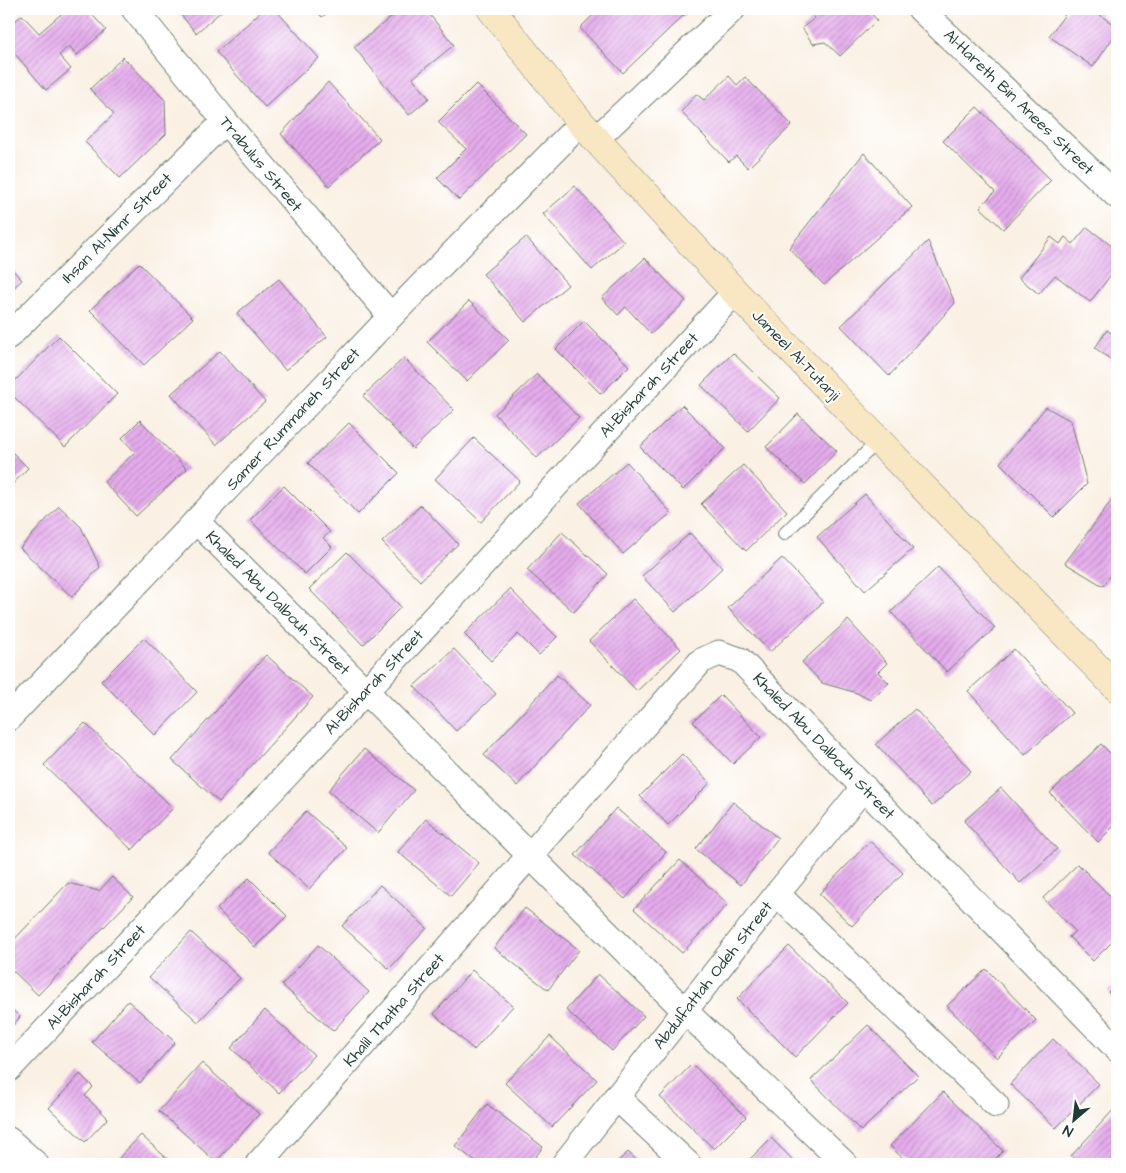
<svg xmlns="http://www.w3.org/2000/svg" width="1126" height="1173" viewBox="0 0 1126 1173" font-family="'Architects Daughter',sans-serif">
	<defs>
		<pattern id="building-hatch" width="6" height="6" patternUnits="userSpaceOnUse" patternTransform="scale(1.25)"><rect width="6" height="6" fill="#e6aced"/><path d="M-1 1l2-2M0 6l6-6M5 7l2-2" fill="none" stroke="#ba8dc1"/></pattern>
	</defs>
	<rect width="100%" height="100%" fill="#fff"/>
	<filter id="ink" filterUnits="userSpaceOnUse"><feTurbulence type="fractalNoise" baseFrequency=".02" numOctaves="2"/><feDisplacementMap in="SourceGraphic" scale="10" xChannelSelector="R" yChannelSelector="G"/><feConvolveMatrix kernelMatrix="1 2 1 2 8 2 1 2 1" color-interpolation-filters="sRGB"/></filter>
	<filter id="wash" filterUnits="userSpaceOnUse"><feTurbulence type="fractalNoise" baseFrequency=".0096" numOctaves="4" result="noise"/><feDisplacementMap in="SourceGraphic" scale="20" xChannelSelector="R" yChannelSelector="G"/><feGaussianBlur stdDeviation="1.12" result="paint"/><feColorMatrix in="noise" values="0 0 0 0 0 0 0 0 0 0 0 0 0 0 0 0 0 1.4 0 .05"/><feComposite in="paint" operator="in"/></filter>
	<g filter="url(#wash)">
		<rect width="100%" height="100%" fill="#faf0e3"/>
		<g id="blocks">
			<g fill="url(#building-hatch)">
				<path d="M67,9H87L106,30L77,55L69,46L59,55L71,69L46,90L9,47V26L22,15L39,33Z"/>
				<path d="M176,9H224L196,33Z"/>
				<path d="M264,9H275L319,58L265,107L216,52Z"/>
				<path d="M315,9H333L322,17Z"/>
				<path d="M401,9H425L454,45L413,78L429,98L409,115L354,47Z"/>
				<path d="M599,9H682L686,13L623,73L580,28Z"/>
				<path d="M809,9H867L877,20L840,56L825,42L813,44L802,28L815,18Z"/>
				<path d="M1069,9H1104L1100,15L1117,27V32L1093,67L1049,36Z"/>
				<path d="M123,57L165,100L166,134L120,178L85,142L114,114L90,89Z"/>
				<path d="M729,76L737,85L745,77L792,125L748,168L736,156L729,162L681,112L696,94L704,100Z"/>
				<path d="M328,82L380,139L329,186L281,134Z"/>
				<path d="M476,84L526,134L459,200L437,178L466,149L438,122Z"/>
				<path d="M977,107L1051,180L1003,229L980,207L995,192L943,141Z"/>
				<path d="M864,153L912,207L824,285L789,248Z"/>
				<path d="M575,186L624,242L592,270L543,214Z"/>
				<path d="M1087,227L1117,250V267L1090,302L1055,275L1039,294L1019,278L1051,237L1060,244L1065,237L1073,244Z"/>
				<path d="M526,237L568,285L525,322L483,274Z"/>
				<path d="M928,241L955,303L889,376L841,326Z"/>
				<path d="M645,258L686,301L651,334L626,307L618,315L602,298Z"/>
				<path d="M139,263L193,318L144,365L90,310Z"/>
				<path d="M9,266L22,280L9,292Z"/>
				<path d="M279,279L327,337L285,370L237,313Z"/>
				<path d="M469,301L509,340L467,381L427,342Z"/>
				<path d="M584,321L629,366L601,394L556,349Z"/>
				<path d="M1107,330L1114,335L1117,330V364L1095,348Z"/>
				<path d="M59,336L117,394L65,447L9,392V387Z"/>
				<path d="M220,351L265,402L216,445L171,394Z"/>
				<path d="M733,353L780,398L748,431L701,385Z"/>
				<path d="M404,358L454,410L413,449L363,396Z"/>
				<path d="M537,374L579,418L537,458L495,414Z"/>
				<path d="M682,405L725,448L683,490L640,447Z"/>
				<path d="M1046,407L1071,421L1087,484L1054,517L1000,463Z"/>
				<path d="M798,414L837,451L805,484L766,447Z"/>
				<path d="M140,420L187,469L136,516L104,482L135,452L122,438Z"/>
				<path d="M349,423L399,473L358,514L308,463Z"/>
				<path d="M474,438L520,481L481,522L435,479Z"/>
				<path d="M9,449L28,468L9,488Z"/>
				<path d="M627,462L671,513L623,554L579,503Z"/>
				<path d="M743,465L787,511L746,551L701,504Z"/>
				<path d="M284,486L330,532L323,538L332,547L305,574L250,520Z"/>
				<path d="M1117,493V567L1103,586L1065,563Z"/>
				<path d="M865,494L913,549L865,591L817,537Z"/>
				<path d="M421,505L458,544L420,581L382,542Z"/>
				<path d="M59,506L81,527L100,567L72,597L20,548Z"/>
				<path d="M562,532L608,574L574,612L527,570Z"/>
				<path d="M690,533L722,568L675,612L642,576Z"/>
				<path d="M347,552L401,607L363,645L309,589Z"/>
				<path d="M782,558L823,602L770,652L728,608Z"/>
				<path d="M938,567L995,628L947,672L891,612Z"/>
				<path d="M510,589L557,637L539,655L518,634L491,661L464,634Z"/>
				<path d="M633,599L681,649L637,691L589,641Z"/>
				<path d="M848,620L887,663L878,672L889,683L870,700L857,693L822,683L802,662Z"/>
				<path d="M144,638L197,692L155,735L101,681Z"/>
				<path d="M454,649L496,694L456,731L414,686Z"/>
				<path d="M1014,649L1072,713L1025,755L968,691Z"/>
				<path d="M266,655L313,697L219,802L172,760Z"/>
				<path d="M557,675L590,705L517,786L484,755Z"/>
				<path d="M721,695L761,737L733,764L693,722Z"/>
				<path d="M915,709L971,771L932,806L876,744Z"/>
				<path d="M85,723L173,808L132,850L44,765Z"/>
				<path d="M1101,744L1117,760V823L1098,842L1050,793Z"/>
				<path d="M364,749L414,790L378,833L328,791Z"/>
				<path d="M682,754L710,783L668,825L640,796Z"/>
				<path d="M1001,788L1057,849L1020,883L964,821Z"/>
				<path d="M733,802L778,838L741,885L696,849Z"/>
				<path d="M616,808L666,852L625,899L575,855Z"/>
				<path d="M306,811L347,848L309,889L268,852Z"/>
				<path d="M426,819L479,863L451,896L398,852Z"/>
				<path d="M870,841L903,873L852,926L819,894Z"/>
				<path d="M680,860L728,904L682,953L634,909Z"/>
				<path d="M1078,864L1117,903V937L1093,961L1069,937L1075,931L1043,898Z"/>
				<path d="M112,877L133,897L38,995L9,967V945L68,883L99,891Z"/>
				<path d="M249,878L287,916L255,947L217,909Z"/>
				<path d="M380,885L427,928L389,969L342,926Z"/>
				<path d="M525,908L579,950L548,990L494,948Z"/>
				<path d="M191,932L240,978L198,1022L149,977Z"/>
				<path d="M318,945L369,992L333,1031L282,985Z"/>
				<path d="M789,946L848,1003L795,1057L737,999Z"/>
				<path d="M986,969L1036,1020L997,1058L947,1006Z"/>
				<path d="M472,970L513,1006L474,1050L434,1014Z"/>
				<path d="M598,974L644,1016L612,1051L566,1010Z"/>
				<path d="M1117,984V1002L1108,992Z"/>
				<path d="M128,1001L175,1042L140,1083L92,1042Z"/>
				<path d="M9,1007L20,1017L9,1030Z"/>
				<path d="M265,1010L314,1055L279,1093L231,1048Z"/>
				<path d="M868,1025L918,1076L861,1131L811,1080Z"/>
				<path d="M550,1036L597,1080L552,1127L505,1083Z"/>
				<path d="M1053,1039L1099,1084L1056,1128L1010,1084Z"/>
				<path d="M202,1063L259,1114L216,1162L159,1111Z"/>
				<path d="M692,1064L746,1117L714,1149L660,1097Z"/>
				<path d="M80,1074L93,1087L85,1096L108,1118L85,1142L49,1108Z"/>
				<path d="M943,1092L1003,1151L990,1164H909L890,1146Z"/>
				<path d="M487,1104L543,1147L530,1164H479L455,1146Z"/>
				<path d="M1117,1106V1164H1080L1071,1156Z"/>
				<path d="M141,1135L173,1164H113Z"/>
				<path d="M771,1138L797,1164H745Z"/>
				<path d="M628,1152L641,1164H615Z"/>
			</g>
		</g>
	</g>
	<g filter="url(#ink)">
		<use href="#blocks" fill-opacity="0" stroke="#6c7c71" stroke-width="1"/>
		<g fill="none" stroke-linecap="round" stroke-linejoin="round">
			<g stroke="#6c7c71" stroke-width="14">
				<path id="lane" d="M784,534L879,440"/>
			</g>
			<g stroke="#6c7c71" stroke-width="27">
				<g id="street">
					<path d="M134,9L225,121L391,316"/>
					<path d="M920,9L1117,196"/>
					<path d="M597,138L733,9"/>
					<path d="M9,336L225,121"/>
					<path d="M196,521L685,1011L845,1164"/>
					<path d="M9,718L391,316L581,123"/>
					<path d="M777,894L996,1105"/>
					<path d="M9,1069L366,691L735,292"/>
					<path d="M616,1097L688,1164"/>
					<path d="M9,1140L36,1164"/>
					<path d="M258,1164L701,661L719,653L740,660L1117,1049"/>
					<path d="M564,1164L777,894L864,787"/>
				</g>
			</g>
			<g stroke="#6c7c71" stroke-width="29">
				<path id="secondary" d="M491,9L581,123L735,292L1117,688"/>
			</g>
			<use href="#lane" stroke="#fff" stroke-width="12"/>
			<use href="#street" stroke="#fff" stroke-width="25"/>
			<use href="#secondary" stroke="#f9e7c3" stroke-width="28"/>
		</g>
	</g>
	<g text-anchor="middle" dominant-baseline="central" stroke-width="4" stroke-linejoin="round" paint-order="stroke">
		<g font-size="16" fill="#1f3d34" stroke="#fff">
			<text transform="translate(1019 102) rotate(44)">Al-Hareth Bin Anees Street</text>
			<text transform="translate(261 164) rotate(50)">Trabulus Street</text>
			<text transform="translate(117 228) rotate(-45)">Ihsan Al-Nimr Street</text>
			<text transform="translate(796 355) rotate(46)">Jameel Al-Tutanji</text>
			<text transform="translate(649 385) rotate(-47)">Al-Bisharah Street</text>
			<text transform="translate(293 419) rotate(-47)">Samer Rummaneh Street</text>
			<text transform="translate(278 603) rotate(45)">Khaled Abu Dalbouh Street</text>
			<text transform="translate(374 682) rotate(-47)">Al-Bisharah Street</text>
			<text transform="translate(824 746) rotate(46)">Khaled Abu Dalbouh Street</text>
			<text transform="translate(713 975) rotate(-52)">Abdulfattah Odeh Street</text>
			<text transform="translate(96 977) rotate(-47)">Al-Bisharah Street</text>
			<text transform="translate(394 1010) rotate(-49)">Khalil Thatha Street</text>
		</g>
	</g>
	<rect width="1126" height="1173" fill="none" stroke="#fff" stroke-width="30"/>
	<g transform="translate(1074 1120) rotate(208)" stroke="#ffffff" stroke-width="4" paint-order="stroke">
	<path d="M0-4L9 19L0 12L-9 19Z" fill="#1f3d34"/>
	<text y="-8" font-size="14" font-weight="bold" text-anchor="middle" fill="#1f3d34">N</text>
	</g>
</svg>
